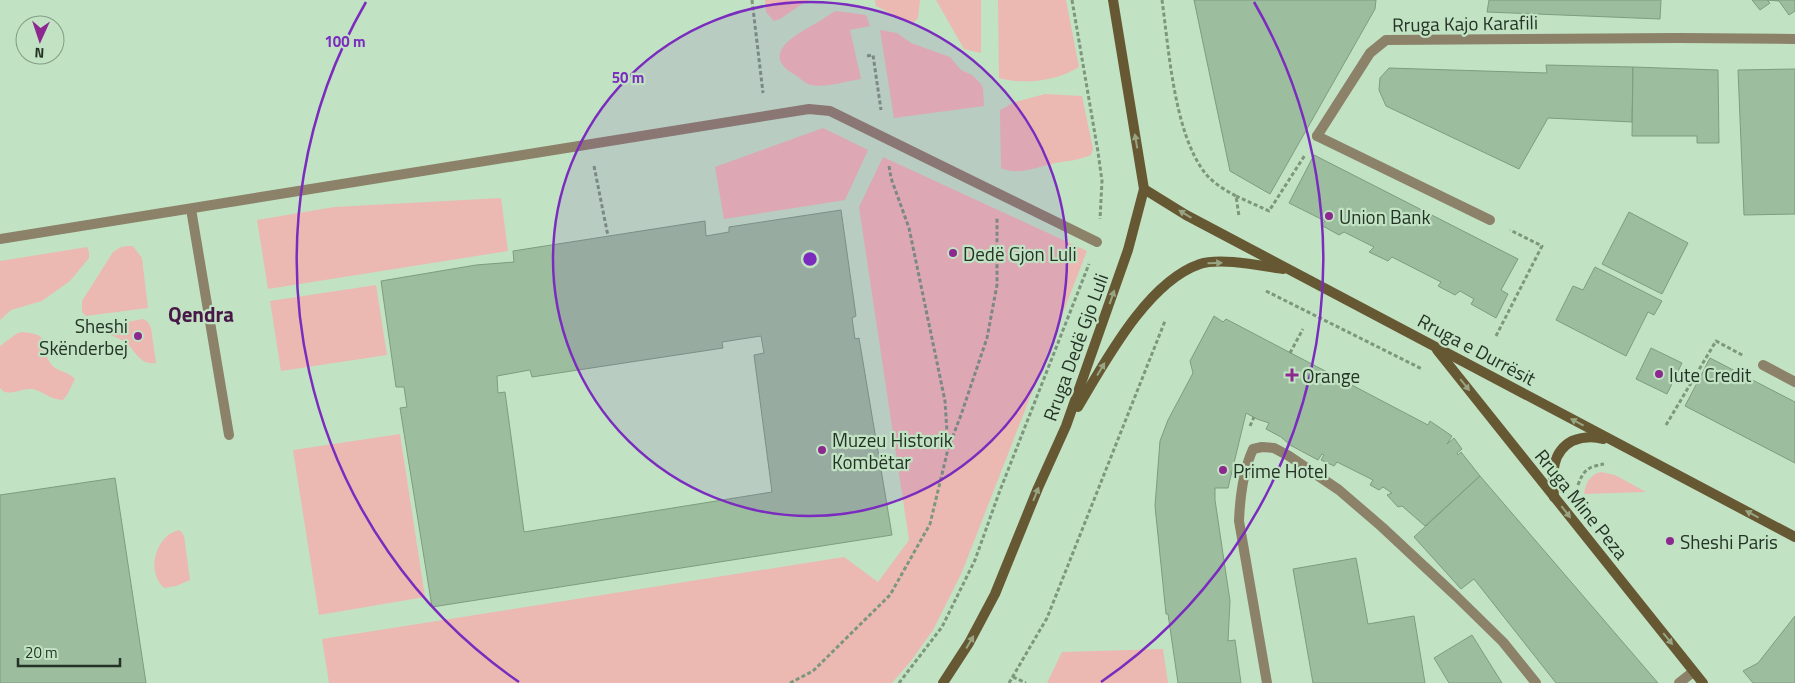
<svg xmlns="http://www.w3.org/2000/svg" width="1795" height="683" viewBox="0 0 1795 683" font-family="'Titillium Web',sans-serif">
	<rect width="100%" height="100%" fill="#c1e3c3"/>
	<g fill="#ebb9b2">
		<path d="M765,0H808L780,19L774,21L766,12Z"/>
		<path d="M875,0H920L918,18L912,24L876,6Z"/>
		<path d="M936,0H981V53L964,49Z"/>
		<path d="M998,0H1066L1079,67C1057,81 1024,85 999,78Z"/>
		<path d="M836,11L866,15L870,26L850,30L861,79C846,81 827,88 811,85C805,84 798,76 792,73C758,52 803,31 820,21C825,17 830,14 836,11Z"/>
		<path d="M880,30L897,33L911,43L950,57L961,70L972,75L980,83L983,88L984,106L894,118Z"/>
		<path d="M1045,94L1082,96L1093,149L1091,155C1079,160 1068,161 1055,163C1037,167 1019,176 1001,168L1000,110L1015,102Z"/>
		<path d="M823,128L868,150L845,200L724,219L715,167Z"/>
		<path d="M883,157L1087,251L962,572L933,630L911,661L892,683H329L322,639L844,557L878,582L909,540L859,207Z"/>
		<path d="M501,198L508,251L268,289L257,220L334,207Z"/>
		<path d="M128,246H133L142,258L148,308L86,316L82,312V301L113,252L121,247Z"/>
		<path d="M87,247L89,252V258L70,281L42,301L11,310L0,320V261Z"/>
		<path d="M376,285L387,355L281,371L270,301Z"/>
		<path d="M143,319L148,322L151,328L156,363C140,365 137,353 127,344C122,339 115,337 109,334L107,326Z"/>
		<path d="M21,332C55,334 38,346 51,364C55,371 68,371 75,379L67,395L63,400C50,400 43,391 32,389C23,388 15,394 4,392L0,388V346L16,334Z"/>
		<path d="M400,434L425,597L319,615L293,450Z"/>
		<path d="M1601,472L1615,475L1646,492L1584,494C1586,483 1589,475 1601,472Z"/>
		<path d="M180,530L184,536L190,580L176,586L164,588C149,574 153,550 166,537C170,533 175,531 180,530Z"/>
		<path d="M1163,649L1168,683H1047L1062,652Z"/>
	</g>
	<g fill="#9cbd9e" stroke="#7d9d7f" fill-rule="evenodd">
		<path d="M1194,0H1376L1375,9L1270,194L1230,171Z"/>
		<path d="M1489,0H1661L1660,19L1487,12Z"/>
		<path d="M1752,0H1795V11L1789,15L1779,1L1767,0L1770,3L1760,10Z"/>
		<path d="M1546,65L1633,67L1632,122L1548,118L1519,169L1386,106L1379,90L1380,78L1389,68L1547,73Z"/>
		<path d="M1633,67L1718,70L1719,143H1697V136H1632Z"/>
		<path d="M1795,69V214L1744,215L1738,70Z"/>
		<path d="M1314,155L1518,259L1501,290L1508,294L1496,318L1471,304L1474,299L1460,291L1455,295L1438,286L1441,282L1392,257L1388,261L1369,252L1374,247L1344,232L1339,235L1321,225L1325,221L1289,203Z"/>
		<path d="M841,210L856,316L852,318L855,339L859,338L892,535L432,607L400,408L407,407L404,387H396L381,281L476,265L514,262L513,251L705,221L706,236L729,232V227ZM761,336L764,353L754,355L772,492L524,532L505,392L498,393L497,376L530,370L532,377L723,348L722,342Z"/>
		<path d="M1629,212L1688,243L1662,294L1602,264Z"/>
		<path d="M1595,267L1662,301L1654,315L1648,312L1626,356L1556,320L1573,286L1583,290Z"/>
		<path d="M1214,316L1223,322L1226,319L1428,425L1430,421L1452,436L1447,444L1454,438L1462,449L1457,453L1458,455L1461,452L1480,476L1425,526L1402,506L1398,507L1387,495L1392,493L1383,487L1379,490L1370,485L1373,480L1337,462L1334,466L1321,460L1324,455L1322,454L1318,460L1290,445L1281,437L1266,429L1269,423L1257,419L1246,413L1228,488H1215V500L1230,601L1228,641L1235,640L1241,683H1178L1168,614H1166L1155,506L1160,441L1168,420L1193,373L1190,361Z"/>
		<path d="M1651,348L1682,363L1667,394L1636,379Z"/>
		<path d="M1710,358L1795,402V463L1685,406Z"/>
		<path d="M1480,476L1658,683H1556L1474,579L1461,589L1414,537Z"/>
		<path d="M115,478L146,683H0V495Z"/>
		<path d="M1356,558L1368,624L1414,616L1425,683H1313L1293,569Z"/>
		<path d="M1795,616V683H1753L1743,671L1758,663Z"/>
		<path d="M1472,635L1502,683H1449L1434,658Z"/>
	</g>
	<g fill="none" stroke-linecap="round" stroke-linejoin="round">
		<g stroke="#7d967e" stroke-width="3" stroke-dasharray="4 2.5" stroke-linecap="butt">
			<path d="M752,0L763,93"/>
			<path d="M1072,0L1098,152L1102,181L1100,219"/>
			<path d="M1162,0C1169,50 1174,133 1205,173C1213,183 1225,190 1236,196L1239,216"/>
			<path d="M867,56L873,55L881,110"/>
			<path d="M594,166L608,236"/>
			<path d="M889,166L891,178L909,228L945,401L948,448"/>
			<path d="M1236,196L1269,211L1305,155"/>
			<path d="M1266,291L1422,369"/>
			<path d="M1496,336L1542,246L1510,230"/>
			<path d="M1290,353L1303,329"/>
			<path d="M1666,425L1716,341L1744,356"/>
			<path d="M1250,426L1254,417"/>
			<path d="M1578,485C1584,469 1588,467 1604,464"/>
			<path d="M1013,677L1026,683"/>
			<path d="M790,683L813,671L890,595L930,524L948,449L961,415L987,338L997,285V218"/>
			<path d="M899,683L942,627L975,560L999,493L1089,264"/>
			<path d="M1009,683L1047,618L1165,321"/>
		</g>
		<g stroke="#8c8169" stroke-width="10">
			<path d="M1317,136L1490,220"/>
			<path d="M1763,365L1795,382"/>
		</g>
		<g stroke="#8c8169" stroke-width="10">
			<path d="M1317,136L1370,53L1386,40L1678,38L1795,39"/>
			<path d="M191,209L229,435"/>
			<path d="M0,239L809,109L830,111L1097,242"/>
			<path d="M1267,683L1239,521C1240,497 1243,471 1253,449L1262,447L1274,448L1289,456L1339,490L1382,527L1456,596L1503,642L1536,683"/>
			<path d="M1679,683L1693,672"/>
		</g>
		<g stroke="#675834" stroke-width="10">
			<path d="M1144,189L1186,215L1795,537"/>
			<path d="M1437,350L1703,683"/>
			<path d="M1078,407C1105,362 1147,282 1200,264C1220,257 1262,266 1283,269"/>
			<path d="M1554,497C1553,476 1550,453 1572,441C1582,437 1593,436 1603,439"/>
			<path d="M943,683L969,643L995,594L1038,488L1066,426L1128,250L1144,189L1113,0"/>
		</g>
	</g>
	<defs><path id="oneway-solid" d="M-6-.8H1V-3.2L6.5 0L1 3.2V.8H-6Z" transform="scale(1.25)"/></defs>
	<g fill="#98a483">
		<use href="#oneway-solid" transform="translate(1136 141) rotate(-100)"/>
		<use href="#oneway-solid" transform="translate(1185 214) rotate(-149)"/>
		<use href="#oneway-solid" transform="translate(1215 263) rotate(-2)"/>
		<use href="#oneway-solid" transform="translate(1112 297) rotate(-71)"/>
		<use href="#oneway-solid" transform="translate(1101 369) rotate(-59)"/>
		<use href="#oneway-solid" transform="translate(1465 385) rotate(51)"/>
		<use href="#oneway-solid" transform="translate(1577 422) rotate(-152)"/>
		<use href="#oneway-solid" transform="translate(1036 494) rotate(-68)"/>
		<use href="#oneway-solid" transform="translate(1566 512) rotate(52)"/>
		<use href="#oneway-solid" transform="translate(1752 514) rotate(-152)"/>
		<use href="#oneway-solid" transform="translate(1668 639) rotate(51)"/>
		<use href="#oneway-solid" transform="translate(970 642) rotate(-60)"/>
	</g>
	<circle cx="810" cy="259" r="257" fill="#7b2cbf" fill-opacity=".12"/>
	<g fill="none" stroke="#7b2cbf" stroke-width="2.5">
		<circle cx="810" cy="259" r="257"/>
		<path d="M519 682A513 513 0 0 1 366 2M1254 2A513 513 0 0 1 1101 682"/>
	</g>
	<g fill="#8c288f" stroke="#c1e3c3" stroke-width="2">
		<circle cx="1329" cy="216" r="5"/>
		<circle cx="953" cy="253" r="5"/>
		<circle cx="138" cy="336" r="5"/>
		<circle cx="1659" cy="374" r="5"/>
		<path d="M1289.5 367.5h5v5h5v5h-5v5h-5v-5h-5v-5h5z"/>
		<circle cx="822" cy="450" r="5"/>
		<circle cx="1223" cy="470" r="5"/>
		<circle cx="1670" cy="541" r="5"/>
	</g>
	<g text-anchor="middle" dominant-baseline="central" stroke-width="4.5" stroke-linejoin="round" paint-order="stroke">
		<g font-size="19" fill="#253326" stroke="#c1e3c3">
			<text transform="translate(1465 23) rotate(-1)">Rruga Kajo Karafili</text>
			<text transform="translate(1075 347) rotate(-70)">Rruga Dedë Gjo Luli</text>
			<text transform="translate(1477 349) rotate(28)">Rruga e Durrësit</text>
			<text transform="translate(1582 504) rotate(51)">Rruga Mine Peza</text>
		</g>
		<g font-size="19" fill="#253326" stroke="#c1e3c3" text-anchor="start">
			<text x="1339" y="216">Union Bank</text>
			<text x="963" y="253">Dedë Gjon Luli</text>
			<text x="128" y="325" text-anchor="end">Sheshi<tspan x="128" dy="22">Skënderbej</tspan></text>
			<text x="1669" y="374">Iute Credit</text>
			<text x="1302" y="375">Orange</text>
			<text x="832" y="439">Muzeu Historik<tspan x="832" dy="22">Kombëtar</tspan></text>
			<text x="1233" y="470">Prime Hotel</text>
			<text x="1680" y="541">Sheshi Paris</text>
		</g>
		<g font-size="21" font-weight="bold" fill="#471848" stroke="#c1e3c3">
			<text x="201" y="314">Qendra</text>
		</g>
	</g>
	<circle cx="810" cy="259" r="8" fill="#7b2cbf" stroke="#c1e3c3" stroke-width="2.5"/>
	<g font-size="15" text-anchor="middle" font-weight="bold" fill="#7b2cbf" stroke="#c1e3c3" stroke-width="4.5" stroke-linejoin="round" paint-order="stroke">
		<text x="345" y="47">100 m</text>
		<text x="628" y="83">50 m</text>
	</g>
	<g transform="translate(40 40) rotate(183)"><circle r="24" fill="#c1e3c3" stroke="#839d84"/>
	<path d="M0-4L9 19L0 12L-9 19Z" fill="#8c288f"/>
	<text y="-8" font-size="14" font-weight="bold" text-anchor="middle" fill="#253326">N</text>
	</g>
	<path d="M18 658v8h102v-8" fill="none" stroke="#253326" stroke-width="2.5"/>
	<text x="25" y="658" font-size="15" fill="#253326" stroke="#c1e3c3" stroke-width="4" paint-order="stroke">20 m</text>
</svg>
